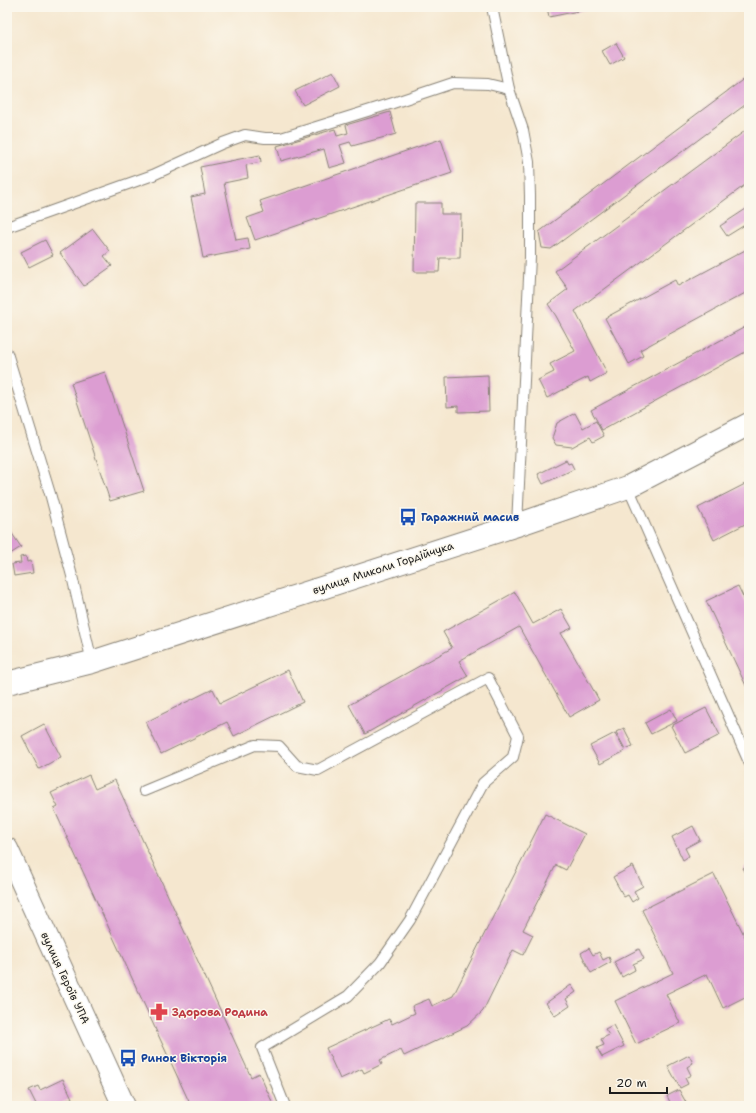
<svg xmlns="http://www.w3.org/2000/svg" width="756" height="1113" viewBox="0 0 756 1113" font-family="'Shantell Sans',sans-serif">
	<rect width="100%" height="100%" fill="#fbf7ec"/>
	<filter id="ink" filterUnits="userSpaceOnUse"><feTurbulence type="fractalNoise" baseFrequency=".025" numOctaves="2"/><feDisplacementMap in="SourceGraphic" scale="8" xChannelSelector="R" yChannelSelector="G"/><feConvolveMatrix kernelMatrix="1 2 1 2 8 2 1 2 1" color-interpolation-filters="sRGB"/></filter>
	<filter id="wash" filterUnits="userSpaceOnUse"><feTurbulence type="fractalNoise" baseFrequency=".012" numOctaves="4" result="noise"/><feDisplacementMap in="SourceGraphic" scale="16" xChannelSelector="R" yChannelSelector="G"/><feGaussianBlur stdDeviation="0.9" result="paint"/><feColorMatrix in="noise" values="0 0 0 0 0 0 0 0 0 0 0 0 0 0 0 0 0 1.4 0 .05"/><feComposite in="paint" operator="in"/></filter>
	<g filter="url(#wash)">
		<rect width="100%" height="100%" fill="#f5e7cf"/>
		<g id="blocks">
			<g fill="#dc9dd2">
				<path d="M547,7H593V8L549,17Z"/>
				<path d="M616,43L624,57L610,65L602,51Z"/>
				<path d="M333,72L340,86L303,105L295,91Z"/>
				<path d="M749,75V102L551,249L542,248L539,232Z"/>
				<path d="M390,112L396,134L352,146L350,142L340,145L346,163L329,168L324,149L281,161L277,146L335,129L337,136L348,133L346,125Z"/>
				<path d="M749,128V182L575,311L607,373L590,382L588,377L547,398L538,380L554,372L550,364L575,351L556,316L548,304L568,289L555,271Z"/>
				<path d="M441,139L452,173L255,240L247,218L264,212L260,201Z"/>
				<path d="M260,155L261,162L246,165L248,178L224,183L236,240L248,238L250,249L203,258L191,197L205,194L200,167Z"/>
				<path d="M415,203H441V214H461L460,258H440L439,272H414Z"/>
				<path d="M749,207V224L748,223L727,236L720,226Z"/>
				<path d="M93,229L110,251L104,256L112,266L84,286L60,253Z"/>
				<path d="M45,240L53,255L29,267L21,252Z"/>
				<path d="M749,248V291L640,350L643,356L629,364L605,318L675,280L678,286Z"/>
				<path d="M749,325V350L602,430L591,410Z"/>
				<path d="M105,372L144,491L110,501L71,383Z"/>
				<path d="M488,375L489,411L458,412V406L447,407L446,377Z"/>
				<path d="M7,399L12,415L7,417Z"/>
				<path d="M575,413L583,428L596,421L604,436L593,442L590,437L572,447L556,445L552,438L557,423Z"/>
				<path d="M566,460L568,464L571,463L574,469L543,484L538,474Z"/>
				<path d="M749,482V522L714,540L698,508Z"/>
				<path d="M7,526L21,547L7,556Z"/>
				<path d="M26,556L27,562L31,561L33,573L14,576L12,564L21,563L20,557Z"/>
				<path d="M738,586L749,609V692L706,601Z"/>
				<path d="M515,592L533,624L561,609L572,628L561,633L599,700L569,717L519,627L459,661L468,676L365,734L349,705L452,648L443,632Z"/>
				<path d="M288,670L303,702L234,736L227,722L161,754L146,722L213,689L220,703Z"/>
				<path d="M706,708L720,735L685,753L671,726Z"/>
				<path d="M671,709L677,721L651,734L645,723Z"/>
				<path d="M44,724L61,757L39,769L22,736Z"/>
				<path d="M624,728L633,746L625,749L616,732Z"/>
				<path d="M615,733L625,751L600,764L590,746Z"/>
				<path d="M89,775L95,789L115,780L251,1077L259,1073L274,1106H191L54,809L58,807L51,793Z"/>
				<path d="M545,814L585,834L566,870L556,865L523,930L533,935L523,955L513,950L483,1011L467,1026L404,1056L401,1050L380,1060L382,1064L364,1073L362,1069L340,1079L326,1048L389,1019L392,1024L415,1013L412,1006L429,999L432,1006L453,996Z"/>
				<path d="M693,826L700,840L685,848L689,856L683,860L672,837Z"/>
				<path d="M749,865V878L743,868Z"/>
				<path d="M633,866L643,886L634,891L638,898L632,902L628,895L624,897L613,877Z"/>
				<path d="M714,874L748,943L749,942V995L723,1008L707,974L666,994L680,1023L636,1044L615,1001L673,973L642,910Z"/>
				<path d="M589,948L593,955L599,952L603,960L609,957L611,962L591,973L581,953Z"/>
				<path d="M639,949L644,959L633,964L635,970L622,977L614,962Z"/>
				<path d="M571,985L576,992L566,999L570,1006L555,1016L546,1003Z"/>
				<path d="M613,1025L624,1046L602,1057L597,1048L604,1045L601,1039L609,1035L605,1029Z"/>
				<path d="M689,1055L693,1063L687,1067L691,1075L685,1078L688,1084L680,1088L668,1066Z"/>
				<path d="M63,1079L72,1098L56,1106H37L29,1090L38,1086L40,1090Z"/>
				<path d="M679,1090L688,1106H672L667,1096Z"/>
			</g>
		</g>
	</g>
	<g filter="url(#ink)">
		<use href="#blocks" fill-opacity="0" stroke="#888276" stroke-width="1"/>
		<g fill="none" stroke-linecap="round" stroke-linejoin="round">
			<g stroke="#888276" stroke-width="12">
				<g id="service">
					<path d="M492,7L509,89L523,130L529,162L530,196V257L517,525"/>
					<path d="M7,227L153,175L223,143L245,135L265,138H281L393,103L453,83L488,84L509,89"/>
					<path d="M7,353L51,497L72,576L92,662"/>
					<path d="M628,487L749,762"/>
					<path d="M144,791L255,745L279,746L297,766L318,770L488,678L518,736L513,757L483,783L410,920L380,963L348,996L262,1048L285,1106"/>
				</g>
			</g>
			<g stroke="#888276" stroke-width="24">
				<g id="tertiary">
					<path d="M7,683L92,662L517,525L628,487L749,424"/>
					<path d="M7,849L124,1106"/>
				</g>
			</g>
			<use href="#service" stroke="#fff" stroke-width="10"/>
			<use href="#tertiary" stroke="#fff" stroke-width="22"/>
		</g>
	</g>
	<defs>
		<g id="bus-bare" transform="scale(1.38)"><path d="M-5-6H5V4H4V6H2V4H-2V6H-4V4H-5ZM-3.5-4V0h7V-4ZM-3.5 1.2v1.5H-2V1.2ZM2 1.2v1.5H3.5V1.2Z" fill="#1a4fb4" stroke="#fbf7ec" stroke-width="2.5" paint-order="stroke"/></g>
		<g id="pharmacy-bare" transform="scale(1.38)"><path d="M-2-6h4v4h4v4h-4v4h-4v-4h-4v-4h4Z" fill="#e0444e" stroke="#fbf7ec" stroke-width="2.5" paint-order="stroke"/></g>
	</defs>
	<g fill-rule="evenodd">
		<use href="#bus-bare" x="408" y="517"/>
		<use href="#pharmacy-bare" x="159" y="1012"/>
		<use href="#bus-bare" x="128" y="1058"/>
	</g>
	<g text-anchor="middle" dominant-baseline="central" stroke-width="3" stroke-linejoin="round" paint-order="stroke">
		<g font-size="11" font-weight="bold" fill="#164399" stroke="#fbf7ec" text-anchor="start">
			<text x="421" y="517">Гаражний масив</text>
			<text x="141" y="1058">Ринок Вікторія</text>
		</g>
		<g font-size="11" fill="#1c1c1c" stroke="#fbf7ec">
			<text transform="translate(383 568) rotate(-18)">вулиця Миколи Гордійчука</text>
			<text transform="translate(65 978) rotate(65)">вулиця Героїв УПА</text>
		</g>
		<g font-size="11" font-weight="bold" fill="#be3a42" stroke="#fbf7ec" text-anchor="start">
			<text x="172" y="1012">Здорова Родина</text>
		</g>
	</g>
	<rect width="756" height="1113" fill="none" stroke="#fbf7ec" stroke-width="24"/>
	<path d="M610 1087v6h57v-6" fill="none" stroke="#1c1c1c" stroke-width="2"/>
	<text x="616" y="1087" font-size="12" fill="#1c1c1c" stroke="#fbf7ec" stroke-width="3" paint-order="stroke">20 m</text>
</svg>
